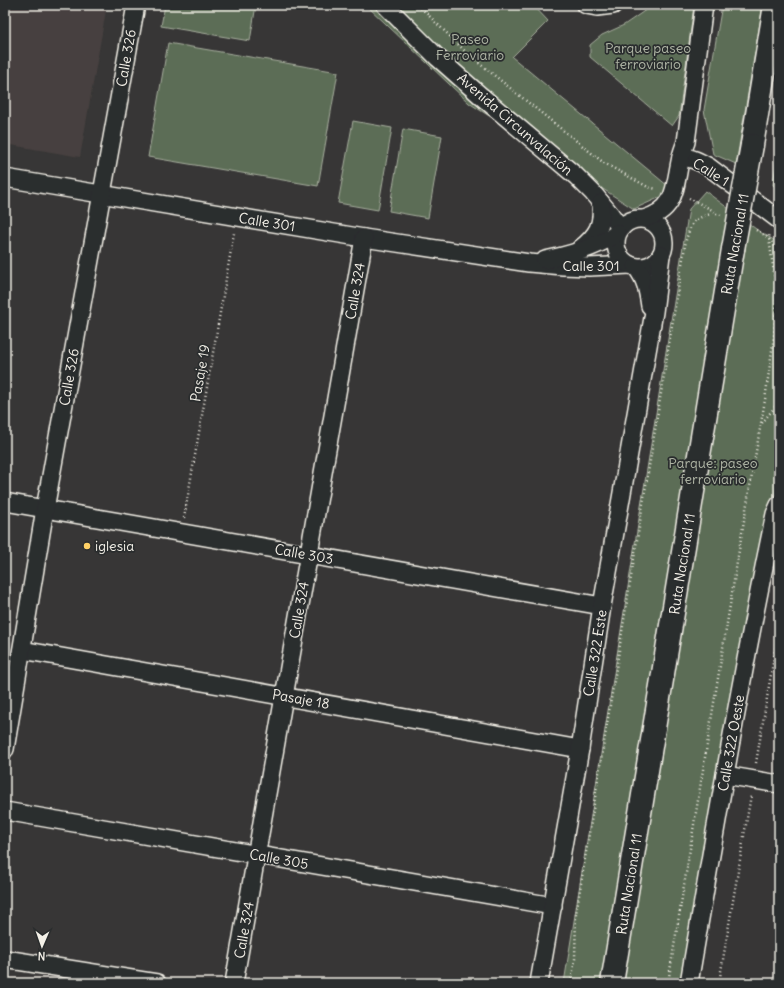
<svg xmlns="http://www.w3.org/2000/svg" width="784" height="988" viewBox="0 0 784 988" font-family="Delius,sans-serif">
	<rect width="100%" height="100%" fill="#373636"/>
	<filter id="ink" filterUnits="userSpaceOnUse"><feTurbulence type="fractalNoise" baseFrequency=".025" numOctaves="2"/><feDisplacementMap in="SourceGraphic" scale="8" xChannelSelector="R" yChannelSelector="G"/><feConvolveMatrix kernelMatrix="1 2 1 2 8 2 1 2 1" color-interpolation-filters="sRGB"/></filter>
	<g filter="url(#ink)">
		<path fill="#47403f" d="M5,5H107L80,157L5,144Z"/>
		<g fill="#5c6d56" stroke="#a8af9f">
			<path d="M165,5H256L250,41L161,26Z"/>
			<path d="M366,5H533L548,21L512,57L674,191L634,209L469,103Z"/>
			<path d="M653,5H694L679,116L672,126L590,57V45L602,35L624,25Z"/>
			<path d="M722,5H763L736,164L713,154L704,110Z"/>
			<path d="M168,43L338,72L318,186L148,157Z"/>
			<path d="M353,121L392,128L378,210L338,203Z"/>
			<path d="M403,129L442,136L428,218L389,211Z"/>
			<path d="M779,143V189L773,185Z"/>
			<path d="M705,191L760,232L779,243V476L748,608L701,864L681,983H564L689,209Z"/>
		</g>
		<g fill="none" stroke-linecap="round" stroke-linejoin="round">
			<g stroke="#f4f1e8" stroke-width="20">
				<g id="minor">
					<path d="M385,5L438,58L481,96L576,176L593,193L611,215L616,222L620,229"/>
					<path d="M586,5L597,7L613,5"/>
					<path d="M681,157C691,157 700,162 709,167L779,220"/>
					<path d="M5,178L364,238L529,263L563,266L589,267L630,265"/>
					<circle cx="640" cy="243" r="24"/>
					<path d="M644,219C678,209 674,186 681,157C682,152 684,147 686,142L704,5"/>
					<path d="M580,249C598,235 603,225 601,203"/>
					<path d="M545,260C564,256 587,250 604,241C609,239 613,236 617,233"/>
					<path d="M636,267C646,279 648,292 650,306"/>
					<path d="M5,502L602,606"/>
					<path d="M22,650L580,749"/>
					<path d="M5,749L45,509L136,5"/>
					<path d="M725,775L779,784"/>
					<path d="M5,811L553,906"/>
					<path d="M5,959L157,983"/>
					<path d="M234,983L364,238"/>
					<path d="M539,983L580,749L602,606L654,312L661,255"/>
					<path d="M689,983C716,826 742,669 775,514L779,505"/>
				</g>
			</g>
			<g stroke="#f4f1e8" stroke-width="25">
				<g id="highway">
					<path d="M752,145L775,5"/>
					<path d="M612,983L733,249"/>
				</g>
			</g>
			<g stroke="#f4f1e8" stroke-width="2.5" stroke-dasharray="1 3" stroke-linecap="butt">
				<path d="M418,5L470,56L604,163L648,187L657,189"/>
				<path d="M689,198L716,212"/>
				<path d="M756,230C767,235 773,243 779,252"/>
				<path d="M762,423L779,402"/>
				<path d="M184,518L234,233"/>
				<path d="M756,763L779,627"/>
				<path d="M571,983L575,959L576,914L686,240C688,234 690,226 694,222C699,216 714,212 721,215"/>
				<path d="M668,983L741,538L765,400L774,336L777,295L769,238L770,233"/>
				<path d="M719,983L751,795"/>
			</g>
			<use href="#minor" stroke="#2a2d2e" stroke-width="17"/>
			<use href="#highway" stroke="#2a2d2e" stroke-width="22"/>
			<g stroke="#f4f1e8" stroke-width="25" stroke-linecap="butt">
				<path id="highway-bridge" d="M733,249L752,145"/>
			</g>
			<use href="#highway-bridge" stroke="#2a2d2e" stroke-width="22"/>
		</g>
	</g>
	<circle fill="#ffd166" stroke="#2a2d2e" stroke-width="1.5" cx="87" cy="546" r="4"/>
	<g text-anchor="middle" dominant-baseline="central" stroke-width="3.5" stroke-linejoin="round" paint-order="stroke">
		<g font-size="14" fill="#b0b6a6" stroke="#2a2d2e">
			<text x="470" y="39">Paseo<tspan x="470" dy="16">Ferroviario</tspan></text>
			<text x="648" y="48">Parque paseo<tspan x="648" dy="16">ferroviario</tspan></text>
			<text x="713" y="463">Parque: paseo<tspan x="713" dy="16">ferroviario</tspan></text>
		</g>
		<g font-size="14" fill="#f4f1e8" stroke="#2a2d2e">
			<text transform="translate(126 58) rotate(-80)">Calle 326</text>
			<text transform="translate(515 124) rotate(41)">Avenida Circunvalación</text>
			<text transform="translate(711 172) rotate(32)">Calle 1</text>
			<text transform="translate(267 222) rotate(9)">Calle 301</text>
			<text transform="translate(735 244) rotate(-80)">Ruta Nacional 11</text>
			<text x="591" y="266">Calle 301</text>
			<text transform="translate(355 291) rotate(-80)">Calle 324</text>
			<text transform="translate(200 373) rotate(-80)">Pasaje 19</text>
			<text transform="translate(69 377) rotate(-80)">Calle 326</text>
			<text transform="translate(304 554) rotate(10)">Calle 303</text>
			<text transform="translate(682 564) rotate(-81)">Ruta Nacional 11</text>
			<text transform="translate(299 610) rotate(-80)">Calle 324</text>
			<text transform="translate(595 653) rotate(-81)">Calle 322 Este</text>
			<text transform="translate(301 699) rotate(10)">Pasaje 18</text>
			<text transform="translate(731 743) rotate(-80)">Calle 322 Oeste</text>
			<text transform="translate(279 859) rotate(10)">Calle 305</text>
			<text transform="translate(629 884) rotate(-81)">Ruta Nacional 11</text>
			<text transform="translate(244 930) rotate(-80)">Calle 324</text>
		</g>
		<g font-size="14" fill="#f4f1e8" stroke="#2a2d2e" text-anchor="start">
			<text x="95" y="546">iglesia</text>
		</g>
	</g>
	<rect width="784" height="988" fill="none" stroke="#2a2d2e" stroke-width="20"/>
	<rect x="10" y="10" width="764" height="968" fill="none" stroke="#f4f1e8" stroke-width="1.5" filter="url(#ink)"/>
	<g transform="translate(42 946) rotate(182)" stroke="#2a2d2e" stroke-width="3" paint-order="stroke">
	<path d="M0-3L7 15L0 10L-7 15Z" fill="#f4f1e8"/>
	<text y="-6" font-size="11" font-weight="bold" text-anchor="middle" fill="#f4f1e8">N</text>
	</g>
</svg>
